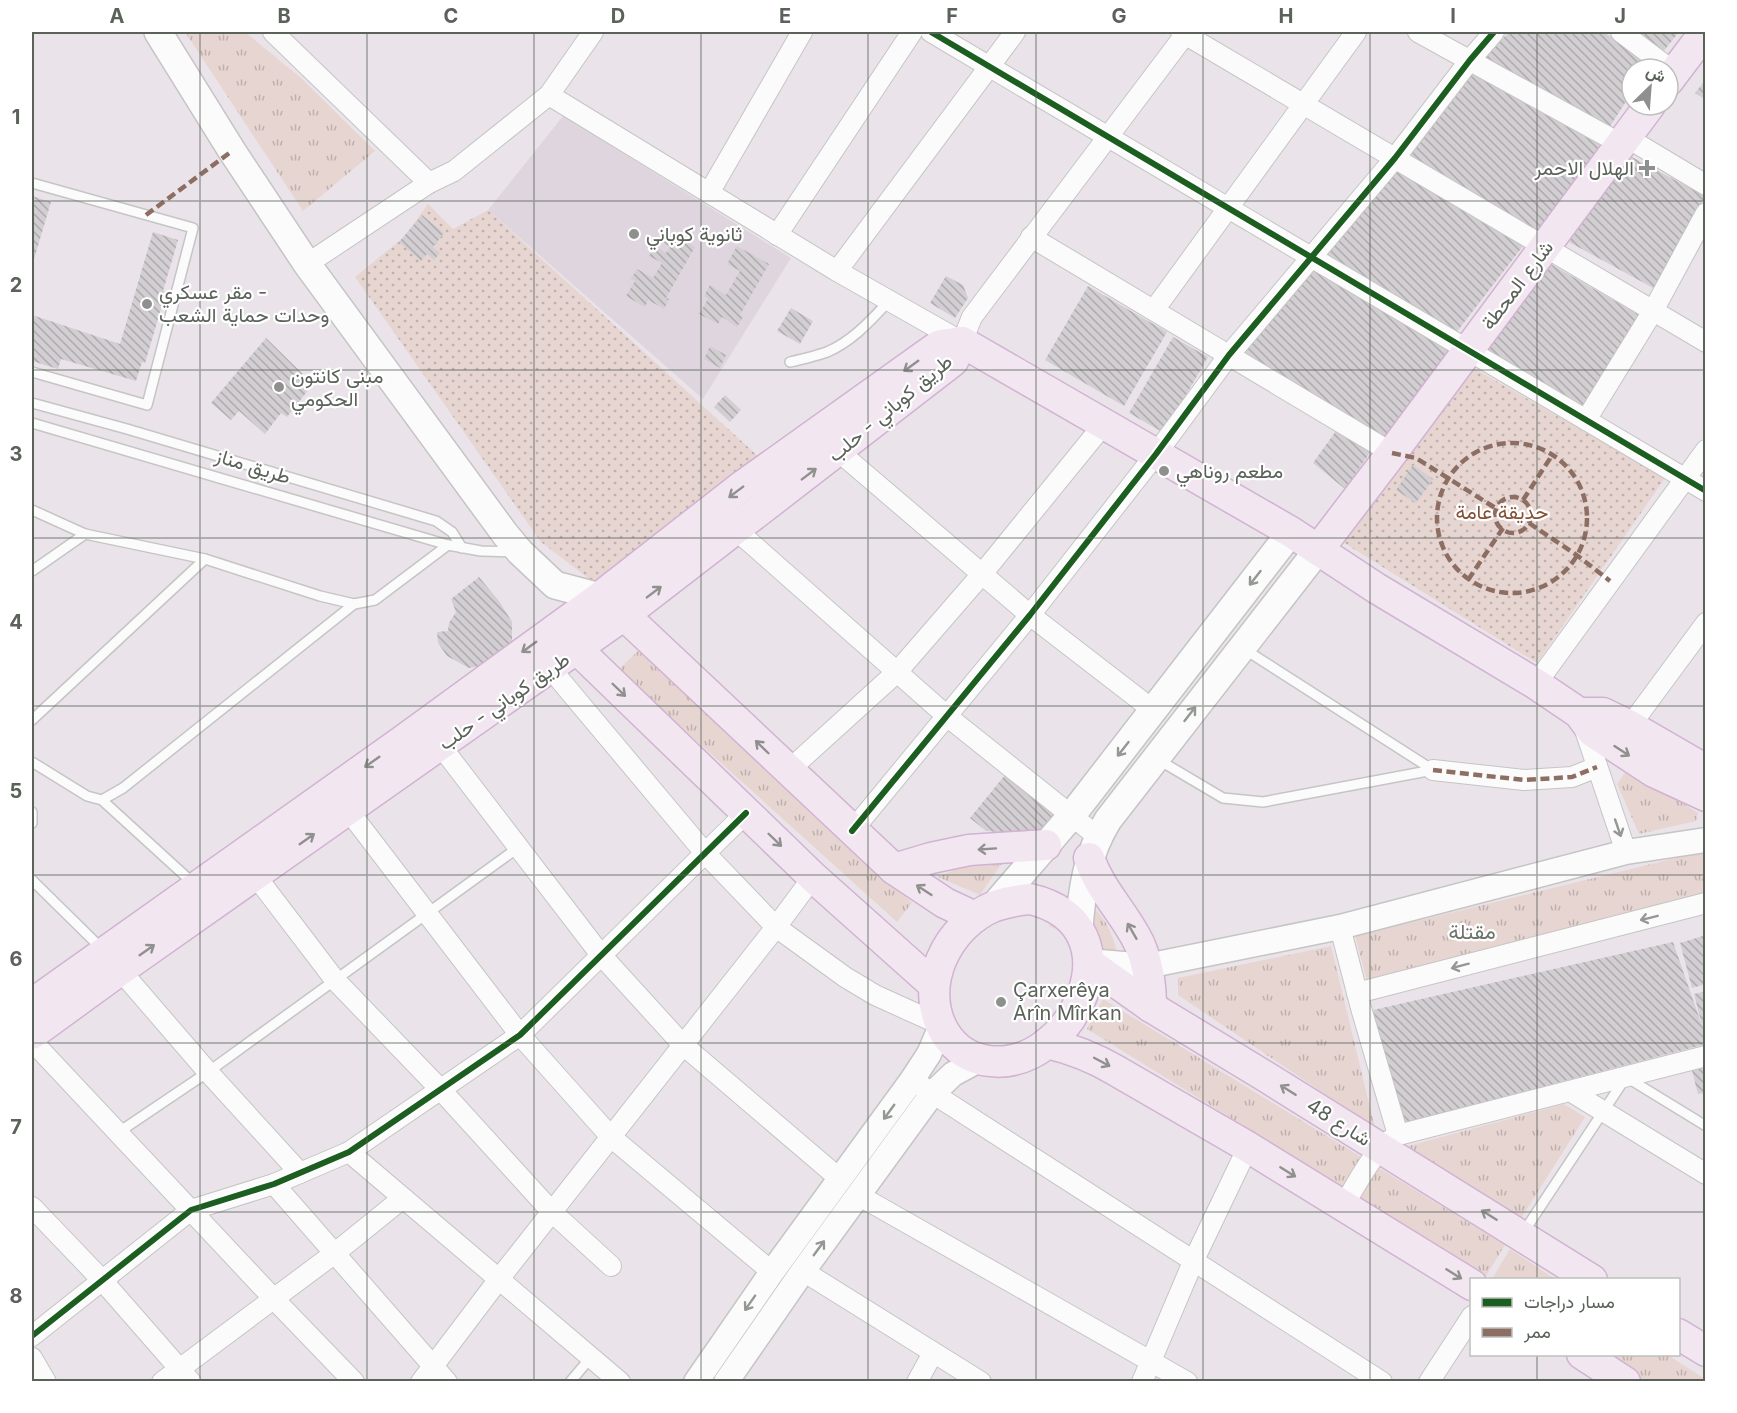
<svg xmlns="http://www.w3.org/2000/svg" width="1737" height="1413" viewBox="0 0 1737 1413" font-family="Inter,Vazirmatn,sans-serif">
	<defs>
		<pattern id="grass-tufts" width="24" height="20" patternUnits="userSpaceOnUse" patternTransform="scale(1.5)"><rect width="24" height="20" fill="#e7d5d1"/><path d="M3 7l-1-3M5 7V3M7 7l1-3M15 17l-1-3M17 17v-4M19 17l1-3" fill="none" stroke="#beb0ad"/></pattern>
		<pattern id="park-dots" width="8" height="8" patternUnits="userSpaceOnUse" patternTransform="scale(1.5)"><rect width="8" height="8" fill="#e7d5d1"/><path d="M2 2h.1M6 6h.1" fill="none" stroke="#beb0ad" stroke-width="1.8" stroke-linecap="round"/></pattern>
		<pattern id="building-back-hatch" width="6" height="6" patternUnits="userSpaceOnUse" patternTransform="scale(1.5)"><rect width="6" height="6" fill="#d2ced2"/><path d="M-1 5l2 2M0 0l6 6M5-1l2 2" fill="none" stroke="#adabad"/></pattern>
	</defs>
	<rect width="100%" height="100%" fill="#eae4ea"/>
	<path fill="#dfd5de" d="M563,116L791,258L703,399L488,210Z"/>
	<g fill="url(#grass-tufts)">
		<path d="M185,32H245L301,78L375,151L303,211Z"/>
		<path d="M638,651L784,783L912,903L897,922L618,670Z"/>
		<path d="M1628,768L1698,813L1696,821L1639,834L1617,784Z"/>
		<path d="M1705,851V895L1367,981L1355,936Z"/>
		<path d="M1004,860L980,895L938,877L968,864Z"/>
		<path d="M1073,890C1101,912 1110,922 1118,957L1049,926Z"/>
		<path d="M1331,946L1375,1128L1178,995V978Z"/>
		<path d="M1103,999L1505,1245L1486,1276L1087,1029Z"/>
		<path d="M1564,1104L1585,1117L1520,1220L1408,1146Z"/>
		<path d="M1510,1249L1555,1279H1492Z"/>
		<path d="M1603,1355H1668L1705,1379V1381H1645Z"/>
	</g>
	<g fill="url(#park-dots)">
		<path d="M428,204L453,229L488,210L760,458L597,585L541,542L355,277L404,237Z"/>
		<path d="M1472,367L1665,478L1537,663L1341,541Z"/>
	</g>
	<g fill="url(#building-back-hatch)">
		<path d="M1509,32H1604L1649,65L1647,69H1632V92L1609,128L1484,59Z"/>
		<path d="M1634,32H1679L1662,53Z"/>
		<path d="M1471,73L1600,145L1537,232L1410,156Z"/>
		<path d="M1706,79V100L1695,93Z"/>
		<path d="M1630,156L1705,196L1655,289L1569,242Z"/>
		<path d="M1396,170L1523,246L1456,333L1325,255Z"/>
		<path d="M32,196L51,202L32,266Z"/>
		<path d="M422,215L444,233L433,247L440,253L434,260L427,254L421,261L399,242Z"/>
		<path d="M664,229L695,247L666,298L669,299L664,309L648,300L645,307L626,296L635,281L631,279L637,269L653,278L662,263L649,256L655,246L666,253L670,247L658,239Z"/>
		<path d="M153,232L178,240L163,291L166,292L145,363L142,362L136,381L61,359L58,369L32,361V315L120,344Z"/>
		<path d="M737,246L769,264L740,315L743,317L737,327L722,317L718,324L699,314L708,299L704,296L710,285L726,295L740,271L727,264Z"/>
		<path d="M1549,263L1644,318L1583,408L1482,350Z"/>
		<path d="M1313,270L1455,351L1393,443L1238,354Z"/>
		<path d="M946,276L963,285L968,298L955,318L930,303Z"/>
		<path d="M1088,286L1167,332L1124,406L1045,360Z"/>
		<path d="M791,308L813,321L800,344L777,331Z"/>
		<path d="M1173,337L1208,357L1164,433L1129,413Z"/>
		<path d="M266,338L313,384L287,417L281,413L265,434L239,411L231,420L211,403Z"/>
		<path d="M710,346L726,355L720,368L704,359Z"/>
		<path d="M725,395L741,410L730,422L714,407Z"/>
		<path d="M1338,428L1373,448L1345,489L1313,463Z"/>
		<path d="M1413,465L1433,479L1416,503L1396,490Z"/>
		<path d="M479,577L499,601L512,622V643L492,664L469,668L447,656L438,643L437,632L448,631L449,623L456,612L451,599Z"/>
		<path d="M1005,775L1058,819L1043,840L1019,834L986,831L970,818Z"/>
		<path d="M1706,935V984L1692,988L1680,943Z"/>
		<path d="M1673,942L1706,1037V1044L1403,1123L1373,1010Z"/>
		<path d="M1706,991V1037H1705L1694,994Z"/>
		<path d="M1706,1067V1093L1698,1094L1692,1071Z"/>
	</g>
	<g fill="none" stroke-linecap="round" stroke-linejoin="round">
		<g stroke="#c5c5c4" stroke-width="12">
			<g id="service">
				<path d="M32,183L193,228L147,405L32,372"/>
				<path d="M790,362C803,359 816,356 827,352C853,341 872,319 890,300"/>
				<path d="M32,403L127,429L436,521L452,532L462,548"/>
				<path d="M32,423L448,545L481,551L515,552"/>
				<path d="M32,510L85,534L205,559L320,596L354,604L375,600L448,545"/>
				<path d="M32,571L85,534"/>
				<path d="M32,720L205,559"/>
				<path d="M1157,759L1223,798L1263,802L1433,770L1244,649"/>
				<path d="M32,762L87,796L102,800L123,788L354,604"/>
				<path d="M102,800L193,883"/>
				<path d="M32,812V823"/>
				<path d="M32,880L101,948"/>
				<path d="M119,1132L208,1072L519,847"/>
				<path d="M1523,1233L1626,1077L1706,1126"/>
				<path d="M570,1382L592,1356"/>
			</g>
		</g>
		<g stroke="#c5c5c4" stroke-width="22">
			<g id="minor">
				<path d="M273,32L429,183L454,171L549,95L593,32"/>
				<path d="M931,32L1706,491"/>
				<path d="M1181,32L1706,342"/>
				<path d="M1418,32L1621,144"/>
				<path d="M1621,32L1674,72"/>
				<path d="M549,95L837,271L962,342L972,317L1187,32"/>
				<path d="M1626,137L1706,185"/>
				<path d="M709,193L802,32"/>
				<path d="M777,235L912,32"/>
				<path d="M1031,237L1392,453"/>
				<path d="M307,264L429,183"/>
				<path d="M837,271L1015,32"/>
				<path d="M1154,310L1356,32"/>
				<path d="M1586,420L1653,311L1706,213"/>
				<path d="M838,451L1030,615L1153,710"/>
				<path d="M736,530L948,717L1097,836"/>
				<path d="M550,668L705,853L776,927L845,977L875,995L939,1024"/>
				<path d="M1536,684L1706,450"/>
				<path d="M1583,724L1626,852"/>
				<path d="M1630,726L1706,623"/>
				<path d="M440,745L601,955L683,1045L840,1179"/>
				<path d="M1433,770L1524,780L1572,777L1597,767"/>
				<path d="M788,771L897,672L982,574L1104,424"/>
				<path d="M348,810L520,1035L611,1137L772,1272"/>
				<path d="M852,831L1030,615L1156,454L1229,355L1395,158L1470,60L1494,32"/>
				<path d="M255,875L335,980L441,1090L552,1212L611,1266"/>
				<path d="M1340,927L1361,1008L1398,1135"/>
				<path d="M120,970L208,1072L300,1173"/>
				<path d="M1357,993L1706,903"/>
				<path d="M32,1041L274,1299L354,1382"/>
				<path d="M912,1080L1382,1382"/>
				<path d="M1570,1091L1706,1174"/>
				<path d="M349,1152L620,1382"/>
				<path d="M274,1184L447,1382"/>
				<path d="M858,1195L1187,1382"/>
				<path d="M1343,1206C1358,1183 1374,1147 1398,1135L1706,1056"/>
				<path d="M32,1207L101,1279L191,1382"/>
				<path d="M803,1271L981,1382"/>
				<path d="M32,1336L191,1210L274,1184L349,1152L520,1035L746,813"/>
				<path d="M32,1358L46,1382"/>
				<path d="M162,1382L335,1253L403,1198"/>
				<path d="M421,1382L499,1279L776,927L813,877"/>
				<path d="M917,1382L933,1353"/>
				<path d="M1142,1382L1193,1262L1248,1147"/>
				<path d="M1429,1382L1472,1316"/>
			</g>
		</g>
		<g stroke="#c5c5c4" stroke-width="27">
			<g id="tertiary">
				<path d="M1088,961L1147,966L1340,927L1626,852L1706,840"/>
				<path d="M696,1382L772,1272L912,1080L929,1054L941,1026"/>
				<path d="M726,1382L803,1271L932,1094L953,1074L979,1060"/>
			</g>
		</g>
		<g stroke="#c4c4c4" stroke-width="30">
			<g id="secondary">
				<path d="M158,32L232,151L307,264L505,534L520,552L555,585L600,597"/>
				<path d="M993,907L1072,815L1291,532"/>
				<path d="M1079,928C1082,889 1087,854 1108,820L1318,550"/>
			</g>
		</g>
		<g stroke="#d2b2d2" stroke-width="33">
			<g id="primary">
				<path d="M1668,81L1705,32"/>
				<path d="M962,342L1291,532L1376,588L1536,684L1579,713L1593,732L1654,772L1706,796"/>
				<path d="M1318,550L1392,453L1650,105"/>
				<path d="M610,604L624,615L894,869L945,903L975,917"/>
				<path d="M566,633L577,649L813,877L934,985"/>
				<path d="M1579,713H1603L1630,726L1706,770"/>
				<path d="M1089,858C1101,892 1124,912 1139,943C1148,963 1151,985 1151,1007"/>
				<path d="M894,869L931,858L969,850L1046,845"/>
				<path d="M1030,899C1142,925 1072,1072 989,1061C971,1059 955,1049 945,1033C917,987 947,925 995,906C1007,902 1018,900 1030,899Z"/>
				<path d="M1089,963L1151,1007L1268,1078L1592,1280"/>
				<path d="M32,1004L401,742L600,597L741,487L940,345L962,342"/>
				<path d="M32,1034L120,970L624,615L953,361L962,342"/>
				<path d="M1047,1043C1072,1049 1093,1057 1115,1070L1248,1147L1472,1285"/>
				<path d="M1678,1334L1706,1351"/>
				<path d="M1582,1354L1625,1382"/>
			</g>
		</g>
		<use href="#service" stroke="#fcfbfc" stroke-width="9"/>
		<use href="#minor" stroke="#fcfbfc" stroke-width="20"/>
		<use href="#tertiary" stroke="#fcfbfc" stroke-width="24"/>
		<use href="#secondary" stroke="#fcfbfc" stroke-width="27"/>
		<use href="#primary" stroke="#f2e7f1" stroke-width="30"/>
		<g stroke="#8d6e63" stroke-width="4.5" stroke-dasharray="9 4.5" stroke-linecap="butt">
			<path d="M146,215L232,151"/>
			<circle cx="1512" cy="518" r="75"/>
			<path d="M1392,453L1416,458L1497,509"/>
			<circle cx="1513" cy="515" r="18"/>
			<path d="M1523,500L1553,454"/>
			<path d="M1529,523L1578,556L1610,581"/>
			<path d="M1468,580L1503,528"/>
			<path d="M1433,770L1524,780L1572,777L1597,767"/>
		</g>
		<g stroke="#fff" stroke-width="10">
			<g id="cycleway">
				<path d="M931,32L1706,491"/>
				<path d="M852,831L1030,615L1156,454L1229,355L1395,158L1470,60L1494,32"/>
				<path d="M32,1336L191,1210L274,1184L349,1152L520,1035L746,813"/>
			</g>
		</g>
		<use href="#cycleway" stroke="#1b5e20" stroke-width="6"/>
	</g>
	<defs><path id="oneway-shaft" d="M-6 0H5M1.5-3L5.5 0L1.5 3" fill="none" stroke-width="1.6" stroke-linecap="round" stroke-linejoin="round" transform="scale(1.5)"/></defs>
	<g stroke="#90918f">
		<use href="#oneway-shaft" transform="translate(911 366) rotate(144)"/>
		<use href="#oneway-shaft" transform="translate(809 474) rotate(-37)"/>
		<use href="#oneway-shaft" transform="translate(736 492) rotate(143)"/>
		<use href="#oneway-shaft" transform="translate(654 592) rotate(-37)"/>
		<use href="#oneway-shaft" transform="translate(529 647) rotate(144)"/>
		<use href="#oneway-shaft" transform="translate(619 690) rotate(44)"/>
		<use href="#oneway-shaft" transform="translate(762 747) rotate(-136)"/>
		<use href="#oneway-shaft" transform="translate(1622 751) rotate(33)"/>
		<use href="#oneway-shaft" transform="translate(372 762) rotate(145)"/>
		<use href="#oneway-shaft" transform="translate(307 839) rotate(-35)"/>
		<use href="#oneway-shaft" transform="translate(775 840) rotate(44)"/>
		<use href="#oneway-shaft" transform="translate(987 849) rotate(176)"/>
		<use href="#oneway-shaft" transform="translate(924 890) rotate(-147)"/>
		<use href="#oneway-shaft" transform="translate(1132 931) rotate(-120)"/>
		<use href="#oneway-shaft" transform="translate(147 950) rotate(-35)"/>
		<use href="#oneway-shaft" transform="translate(1102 1062) rotate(28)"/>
		<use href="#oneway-shaft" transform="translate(1288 1090) rotate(-148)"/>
		<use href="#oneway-shaft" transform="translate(1288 1172) rotate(32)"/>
		<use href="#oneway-shaft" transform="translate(1489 1215) rotate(-148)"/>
		<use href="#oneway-shaft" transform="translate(1454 1274) rotate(32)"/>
	</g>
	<g stroke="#939893">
		<use href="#oneway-shaft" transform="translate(1255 578) rotate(128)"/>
		<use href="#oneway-shaft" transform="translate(1190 714) rotate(-52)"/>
		<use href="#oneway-shaft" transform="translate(1123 749) rotate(128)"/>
		<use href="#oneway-shaft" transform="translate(1618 828) rotate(71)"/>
		<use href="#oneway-shaft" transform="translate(1649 918) rotate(166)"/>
		<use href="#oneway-shaft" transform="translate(1460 966) rotate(165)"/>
		<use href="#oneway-shaft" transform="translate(889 1112) rotate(126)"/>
		<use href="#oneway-shaft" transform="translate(819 1248) rotate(-54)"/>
		<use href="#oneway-shaft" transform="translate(750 1303) rotate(125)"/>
	</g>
	<path fill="none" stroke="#5b625a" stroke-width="1.5" stroke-opacity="0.55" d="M200,32V1382M367,32V1382M534,32V1382M701,32V1382M868,32V1382M1036,32V1382M1203,32V1382M1370,32V1382M1537,32V1280M32,201H1706M32,370H1706M32,538H1706M32,706H1706M32,875H1706M32,1043H1706M32,1212H1706M1537,1354V1382"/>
	<g fill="#8d908c" stroke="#fff" stroke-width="2">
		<path d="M1644 159h6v6h6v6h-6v6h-6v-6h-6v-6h6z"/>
		<circle cx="634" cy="234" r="6"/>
		<circle cx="147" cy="304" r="6"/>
		<circle cx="279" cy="387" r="6"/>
		<circle cx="1164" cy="471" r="6"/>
		<circle cx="1001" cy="1002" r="6"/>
	</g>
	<g text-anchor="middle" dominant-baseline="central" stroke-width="4.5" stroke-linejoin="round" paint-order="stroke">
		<g font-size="20" fill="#5b625a" stroke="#fff" text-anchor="start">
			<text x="1634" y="168" text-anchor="end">الهلال الاحمر</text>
			<text x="646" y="234">ثانوية كوباني</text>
			<text x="159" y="292">مقر عسكري -<tspan x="159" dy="23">وحدات حماية الشعب</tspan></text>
			<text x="291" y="376">مبنى كانتون<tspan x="291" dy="23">الحكومي</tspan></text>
			<text x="1176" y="471">مطعم روناهي</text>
			<text x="1013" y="990">Çarxerêya<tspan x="1013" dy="23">Arîn Mîrkan</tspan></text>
		</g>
		<g font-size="20" fill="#5b625a" stroke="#fff">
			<text transform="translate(1517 285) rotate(-53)">شارع المحطة</text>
			<text transform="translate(890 408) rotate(-40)">طريق كوباني - حلب</text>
			<text transform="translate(253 466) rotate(17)">طريق مناز</text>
			<text transform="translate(504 701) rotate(-35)">طريق كوباني - حلب</text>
			<text transform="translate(1339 1122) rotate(32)">48 شارع</text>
		</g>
		<g font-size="20" fill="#855036" stroke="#fff">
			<text x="1502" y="512">حديقة عامة</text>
		</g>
		<g font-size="21" fill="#6d746b" stroke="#fff">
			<text x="1472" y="931">مقتلة</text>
		</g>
	</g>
	<rect width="1737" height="1413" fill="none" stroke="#ffffff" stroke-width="66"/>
	<rect x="1470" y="1278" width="210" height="78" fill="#ffffff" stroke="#bdc0bd" stroke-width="1.5"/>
	<rect x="1482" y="1298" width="30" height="9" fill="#1b5e20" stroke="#bdc0bd" stroke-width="1.5"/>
	<text x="1524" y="1308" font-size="18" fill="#5b625a">مسار دراجات</text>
	<rect x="1482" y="1328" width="30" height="9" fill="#8d6e63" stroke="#bdc0bd" stroke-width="1.5"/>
	<text x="1524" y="1338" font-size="18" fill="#5b625a">ممر</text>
	<g transform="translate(1650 87) rotate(25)"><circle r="28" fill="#ffffff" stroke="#bdc0bd" stroke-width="1.5"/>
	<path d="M0-4.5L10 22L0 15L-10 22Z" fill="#8d908c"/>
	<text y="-9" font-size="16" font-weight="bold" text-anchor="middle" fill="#5b625a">ش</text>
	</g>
	<rect x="33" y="33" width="1671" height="1347" fill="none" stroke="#5b625a" stroke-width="2"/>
	<g font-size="20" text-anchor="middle" font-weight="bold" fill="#5b625a">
		<text x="117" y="23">A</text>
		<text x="284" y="23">B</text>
		<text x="451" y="23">C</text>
		<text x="618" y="23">D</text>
		<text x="785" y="23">E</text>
		<text x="952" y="23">F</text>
		<text x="1119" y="23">G</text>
		<text x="1286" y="23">H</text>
		<text x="1453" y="23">I</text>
		<text x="1620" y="23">J</text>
		<text x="16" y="124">1</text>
		<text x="16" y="292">2</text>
		<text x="16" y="461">3</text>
		<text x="16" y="629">4</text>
		<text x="16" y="798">5</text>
		<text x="16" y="966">6</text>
		<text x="16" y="1134">7</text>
		<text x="16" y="1303">8</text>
	</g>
</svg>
